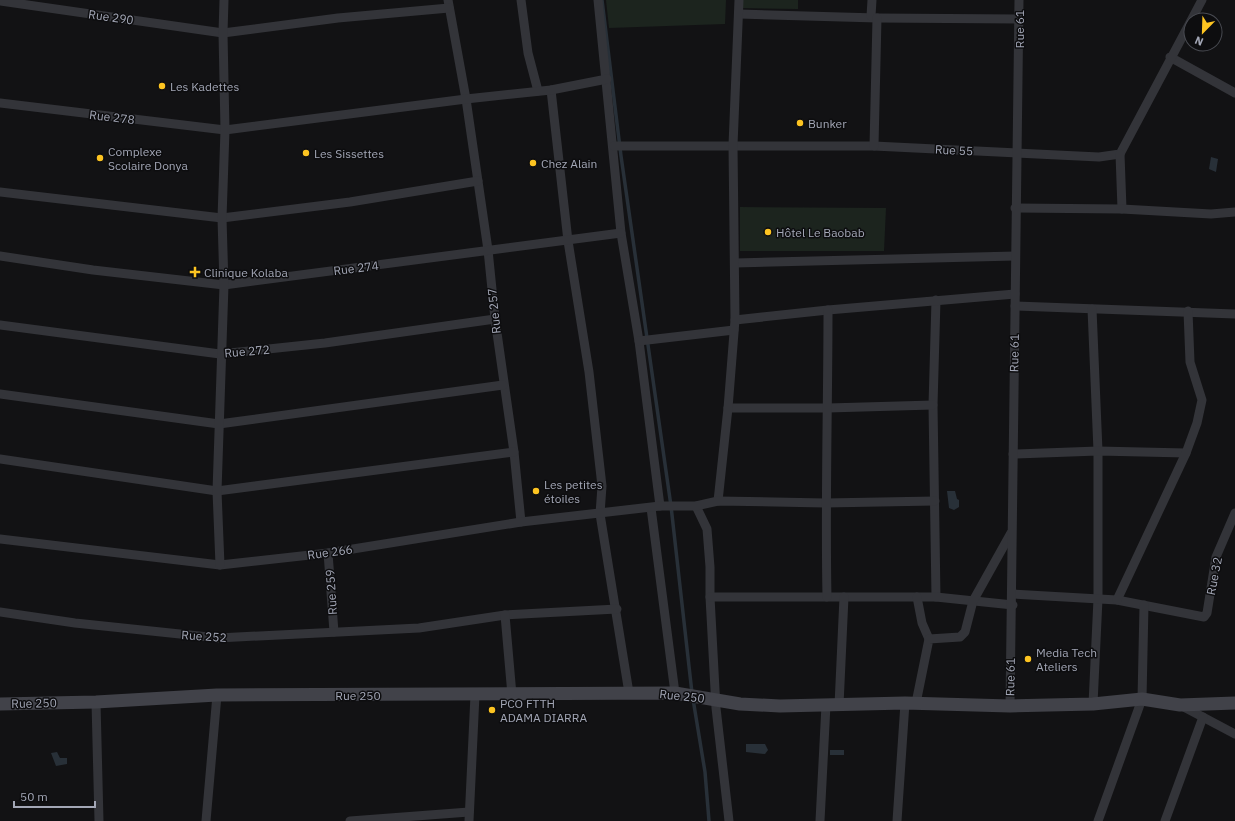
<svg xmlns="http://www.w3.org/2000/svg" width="1235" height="821" viewBox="0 0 1235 821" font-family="'IBM Plex Sans',sans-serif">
	<rect width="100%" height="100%" fill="#121214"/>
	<g fill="#1c241e">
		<path d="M606,0H726L725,24L609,28Z"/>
		<path d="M741,0H798V9L740,8Z"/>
		<path d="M740,207L886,208L884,251H740Z"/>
	</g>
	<g fill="#283038">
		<path d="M1211,157L1218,159L1216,172L1209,169Z"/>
		<path d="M947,491H955L957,499L959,500V507L954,510L949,508Z"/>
		<path d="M746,744H765L768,750L765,754L746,752Z"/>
		<rect x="830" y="750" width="14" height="5"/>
		<path d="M57,752L60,758H67V764L56,766L51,753Z"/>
	</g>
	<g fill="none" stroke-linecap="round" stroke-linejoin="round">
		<g stroke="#283038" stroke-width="3.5">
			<path d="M602,0L621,156L671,506L692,693"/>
			<path d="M693,699L705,772L709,821"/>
		</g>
		<g stroke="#333439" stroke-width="9">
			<path d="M448,0L466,99L488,250L495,319L514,452L521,522"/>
			<path d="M521,0L528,53L538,91"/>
			<path d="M598,0L621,233L639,341L660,506"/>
			<path d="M0,1L223,33L338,18L449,8"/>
			<path d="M739,14L877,18L1019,19"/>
			<path d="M871,16L872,0"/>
			<path d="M1170,57L1235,93"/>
			<path d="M551,90L568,241L589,372L602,486L600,514L629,693"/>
			<path d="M0,103L225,130L466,99L551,90L607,79"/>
			<path d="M614,146H874L1099,157L1120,154L1202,0"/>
			<path d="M874,146L877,18"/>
			<path d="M1120,154L1122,209"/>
			<path d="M0,192L222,218L350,202L478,181"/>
			<path d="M1015,208L1122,209L1211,214L1235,212"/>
			<path d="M0,256L93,270L224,285L621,233"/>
			<path d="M735,263L1015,256"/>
			<path d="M936,300L933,405L936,597"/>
			<path d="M1015,306L1235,314"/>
			<path d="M1092,309L1098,451V599L1093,704"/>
			<path d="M735,320L828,310L1015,294"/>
			<path d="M0,325L220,354L325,343L495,319"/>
			<path d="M639,341L734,330"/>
			<path d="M0,394L219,424L503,385"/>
			<path d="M728,408H828L933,405"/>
			<path d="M1013,454L1098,451L1186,453"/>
			<path d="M0,459L217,491L514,452"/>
			<path d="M718,501L728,408L735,320L733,145L739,0"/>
			<path d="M696,506L707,529L710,567V597L716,708L729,821"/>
			<path d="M651,508L675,693"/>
			<path d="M0,539L220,565L328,553L521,522L660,506H696L718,501L825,503L935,501"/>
			<path d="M328,553L334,632"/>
			<path d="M220,565L217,491L224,285L222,218L225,130L223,33L224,0"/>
			<path d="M1012,594L1117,600L1204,617L1207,613L1216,557L1235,513"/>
			<path d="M710,597H936L1013,605"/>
			<path d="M827,597C825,501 828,406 828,310"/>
			<path d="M917,597L922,623L929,639"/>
			<path d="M1117,600L1186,453L1197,423L1202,400L1190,362L1188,311"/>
			<path d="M0,612L75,623L218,638L419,628L505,615L617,609"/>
			<path d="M505,615L512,695"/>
			<path d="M96,702L99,821"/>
			<path d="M916,703L929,639L960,637L965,632L973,601L1011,533"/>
			<path d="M839,705L844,597"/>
			<path d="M1010,706L1019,0"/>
			<path d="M1182,706L1235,734"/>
			<path d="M206,821L217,695"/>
			<path d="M350,821L469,812"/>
			<path d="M469,821L475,695"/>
			<path d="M820,821L826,705"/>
			<path d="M897,821L905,703"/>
			<path d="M1098,821L1142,699L1144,605"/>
			<path d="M1165,821L1203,717"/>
		</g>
		<path stroke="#414249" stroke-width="13" d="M0,704L96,702L217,695L675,693L740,704L780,706L905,703L1010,706L1093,704L1142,699L1180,705L1235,703"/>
	</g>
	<g fill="#fdc421" stroke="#0d0d0f" stroke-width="1.5">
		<circle cx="162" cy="86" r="4"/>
		<circle cx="800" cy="123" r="4"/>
		<circle cx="306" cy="153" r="4"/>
		<circle cx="100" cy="158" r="4"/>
		<circle cx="533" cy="163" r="4"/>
		<circle cx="768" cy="232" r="4"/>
		<path d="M193 266h4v4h4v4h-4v4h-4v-4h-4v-4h4z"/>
		<circle cx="536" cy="491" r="4"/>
		<circle cx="1028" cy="659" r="4"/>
		<circle cx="492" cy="710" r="4"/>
	</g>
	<g text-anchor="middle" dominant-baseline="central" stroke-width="3" stroke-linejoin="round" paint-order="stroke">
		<g font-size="12" fill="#a3a7b6" stroke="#0d0d0f">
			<text transform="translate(111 17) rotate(8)">Rue 290</text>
			<text transform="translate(1019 29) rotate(-90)">Rue 61</text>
			<text transform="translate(112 117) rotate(7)">Rue 278</text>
			<text transform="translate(954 150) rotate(3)">Rue 55</text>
			<text transform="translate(356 268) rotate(-7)">Rue 274</text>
			<text transform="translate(494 311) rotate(-96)">Rue 257</text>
			<text transform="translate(247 351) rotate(-5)">Rue 272</text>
			<text transform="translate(1014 353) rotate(-89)">Rue 61</text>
			<text transform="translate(330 552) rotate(-8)">Rue 266</text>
			<text transform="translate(1214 576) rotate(-79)">Rue 32</text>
			<text transform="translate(331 592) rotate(-94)">Rue 259</text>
			<text transform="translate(204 636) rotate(4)">Rue 252</text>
			<text transform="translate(1010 677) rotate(-89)">Rue 61</text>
			<text x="358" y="695">Rue 250</text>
			<text transform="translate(682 696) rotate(6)">Rue 250</text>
			<text transform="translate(34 703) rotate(-1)">Rue 250</text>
		</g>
		<g font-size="12" fill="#a3a7b6" stroke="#0d0d0f" text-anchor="start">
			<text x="170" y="86">Les Kadettes</text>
			<text x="808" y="123">Bunker</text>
			<text x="108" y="151">Complexe<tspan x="108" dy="14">Scolaire Donya</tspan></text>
			<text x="314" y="153">Les Sissettes</text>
			<text x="541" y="163">Chez Alain</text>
			<text x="776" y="232">Hôtel Le Baobab</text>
			<text x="204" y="272">Clinique Kolaba</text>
			<text x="544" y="484">Les petites<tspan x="544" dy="14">étoiles</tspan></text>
			<text x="1036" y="652">Media Tech<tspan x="1036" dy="14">Ateliers</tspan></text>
			<text x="500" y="703">PCO FTTH<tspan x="500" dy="14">ADAMA DIARRA</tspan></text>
		</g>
	</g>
	<g transform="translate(1203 32) rotate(203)"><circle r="19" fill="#0d0d0f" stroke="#494b52"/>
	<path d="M0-3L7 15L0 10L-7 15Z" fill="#fdc421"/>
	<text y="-6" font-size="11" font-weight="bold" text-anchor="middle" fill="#a3a7b6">N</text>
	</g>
	<path d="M14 801v6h81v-6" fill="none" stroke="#a3a7b6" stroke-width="2"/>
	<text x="20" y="801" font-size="12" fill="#a3a7b6" stroke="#0d0d0f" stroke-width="3" paint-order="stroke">50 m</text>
</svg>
